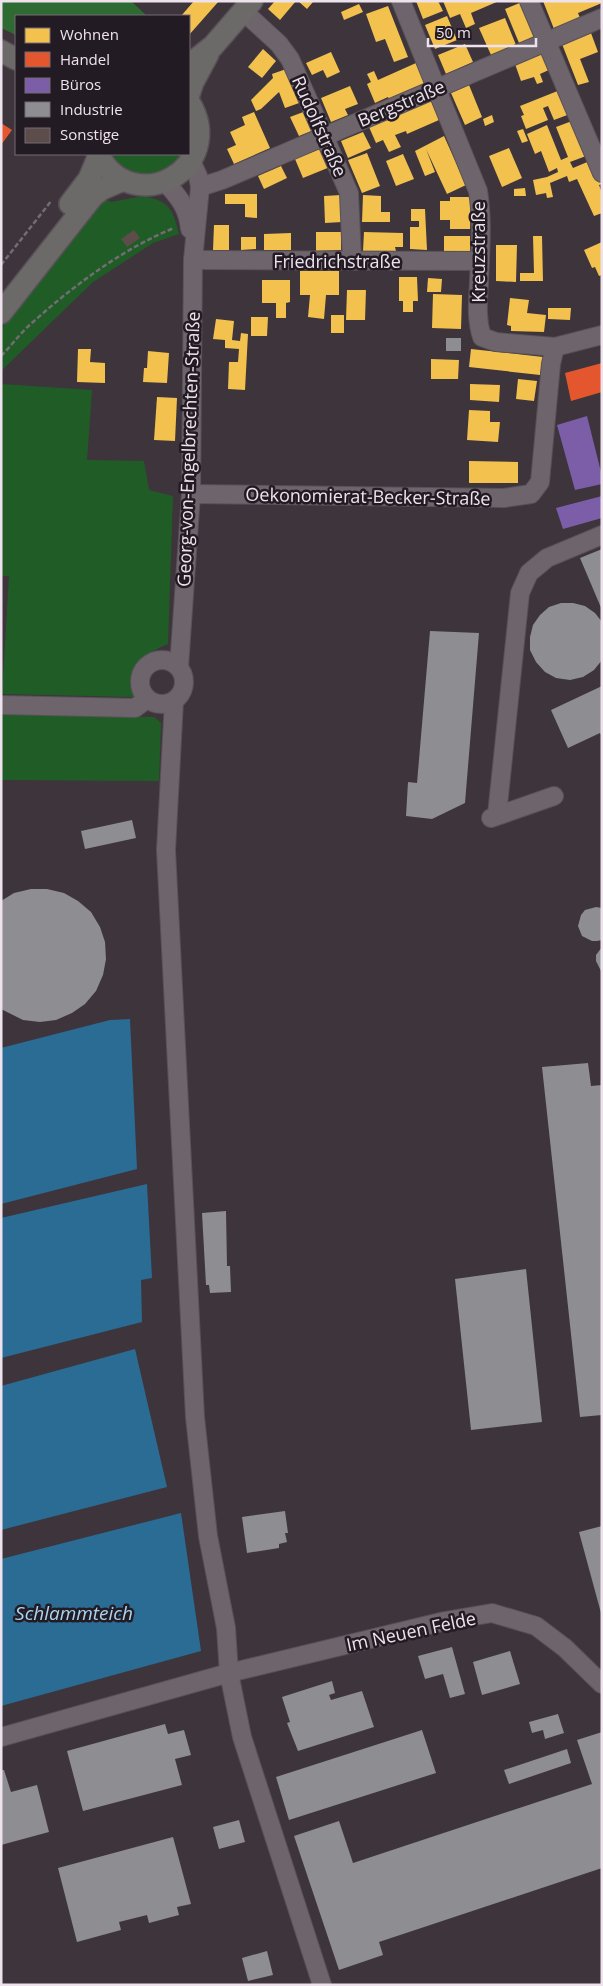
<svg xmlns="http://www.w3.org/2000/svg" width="603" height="1986" viewBox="0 0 603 1986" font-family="'Open Sans',sans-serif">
	<rect width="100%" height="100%" fill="#3e343c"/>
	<g fill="#205d26">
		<path d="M109,154H185C172,171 147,183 126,170C120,167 114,159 109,154Z"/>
		<path d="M143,196C170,201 173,210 179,234L153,243L93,282L1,371V329L101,197L111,202Z"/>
		<path d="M1,384L92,390L87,460L144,461L149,490L173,496L168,644C135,658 138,664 134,697L2,694L9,576H1Z"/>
		<path d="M1,714L154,717L161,723L159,781L1,780Z"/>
	</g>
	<path fill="#2e6b32" d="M1,1H131L147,16H16V35L1,28Z"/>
	<g fill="#2b6c94">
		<path d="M130,1019L137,1169L1,1204V1048L110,1020Z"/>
		<path d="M147,1184L152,1278L141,1280L142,1322L1,1358V1218Z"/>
		<path d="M135,1349L167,1487L1,1530V1386Z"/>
		<path d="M181,1513L201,1651L1,1706V1559Z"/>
	</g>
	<g fill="#f2c14e">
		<path d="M194,1H219L189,35V16H181Z"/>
		<path d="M275,1H296L280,20L268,9Z"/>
		<path d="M298,1H312L313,2L307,9Z"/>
		<path d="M416,1H438L443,11L423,19Z"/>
		<path d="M443,1H499L471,13L475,24L466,28L460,14L450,18Z"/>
		<path d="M543,1H602V3L578,13L580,18L554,29Z"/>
		<path d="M522,2L536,37L519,43L505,9Z"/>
		<path d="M359,4L363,12L344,20L341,12Z"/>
		<path d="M388,6L408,57L394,62L385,39L376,42L366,14Z"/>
		<path d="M447,16L457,40L435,49L425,25Z"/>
		<path d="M505,18L516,45L491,55L479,28Z"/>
		<path d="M591,33L598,52L580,59L589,82L578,85L562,44Z"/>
		<path d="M465,44L473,62L446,74L438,55Z"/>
		<path d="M263,49L276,61L262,78L248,67Z"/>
		<path d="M331,52L340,72L327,78L323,70L312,75L306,63Z"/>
		<path d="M544,53L551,69L540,74L543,82L537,84L534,77L521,81L515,64Z"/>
		<path d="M416,63L425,84L389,99L388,97L375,103L367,84L371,82L367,74L374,71L378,80Z"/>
		<path d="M289,68L302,102L285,108L279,92L261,109L256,111L251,100L273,78L272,74Z"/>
		<path d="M469,85L482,117L465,125L451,93Z"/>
		<path d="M350,86L358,104L345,109L348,115L331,122L321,98Z"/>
		<path d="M560,90L570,114L554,120L548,106L543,108L548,120L526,129L521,116L524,115L520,106Z"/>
		<path d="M431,101L439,120L407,134L406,131L395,135L401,147L389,152L383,140L376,143L369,127Z"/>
		<path d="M306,111L314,130L299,136L290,117Z"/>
		<path d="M254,112L270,148L234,164L227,149L236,145L230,132L245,125L242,117Z"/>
		<path d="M492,115L494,122L485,126L483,119Z"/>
		<path d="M572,121L586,156L570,162L573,168L592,160L602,184L599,185L602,193V213L594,216L577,179L569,182L567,176L550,183L553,197L547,198L546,193L536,195L533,180L547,177L558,172L557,168L549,172L541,151L535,154L527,134L547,125L561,160L568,157L556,127Z"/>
		<path d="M523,129L528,141L522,143L517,131Z"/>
		<path d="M363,132L371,148L348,158L341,141Z"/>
		<path d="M444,136L466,185L447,194L426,149L435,172L425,176L415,151Z"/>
		<path d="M322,148L330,167L303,178L295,159Z"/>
		<path d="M509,148L522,178L502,187L489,156Z"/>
		<path d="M367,153L380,186L362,193L348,160Z"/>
		<path d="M403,154L414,179L396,186L386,161Z"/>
		<path d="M281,166L287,178L264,189L258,176Z"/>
		<path d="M525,188L526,196H514V189Z"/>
		<path d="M225,194H257V218L245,217V204H225Z"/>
		<path d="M341,195L342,222L325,223L324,196Z"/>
		<path d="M363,195L381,196V212H390V222H362Z"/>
		<path d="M450,197H471L470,229H450V220H440V201H450Z"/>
		<path d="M411,209H425L427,250L410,249V227H419V221H411Z"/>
		<path d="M214,225H229V250H213Z"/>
		<path d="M316,232H341V250L316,251Z"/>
		<path d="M364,232L403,233V247H395L396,251H363Z"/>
		<path d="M291,233V250H264V234Z"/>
		<rect x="444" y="236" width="26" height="16"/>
		<path d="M533,236H542L543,281H520V273H534Z"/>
		<path d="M241,237H256V249L241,250Z"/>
		<path d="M602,242V275L599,276L595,267L592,268L584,250Z"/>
		<path d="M496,245H517L516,282L496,281Z"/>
		<path d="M300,271H339V295H326L324,319L308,317L310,295H300Z"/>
		<path d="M399,277H417L418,301H413V312H403V301H399Z"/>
		<path d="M428,278L442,279L441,292H427Z"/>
		<path d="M262,280H290V302L286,303V318H276V303H262Z"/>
		<path d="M347,290H366L365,320H346Z"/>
		<path d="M433,294L462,295L461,329L432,328Z"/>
		<path d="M510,298L529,300L527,313L546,315L544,332L511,331V326L507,325Z"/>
		<path d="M548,308H571L570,320L548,319Z"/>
		<rect x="331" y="315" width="13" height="18"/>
		<path d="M251,317H268L267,336H251Z"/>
		<path d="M216,319L234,321L232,340L240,341L241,333L248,334L245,390L228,389L229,362H238L239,349L225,348V340L213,339Z"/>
		<path d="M78,349H91L90,362L105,363V383L77,382Z"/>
		<path d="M471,349L543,357L540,375L469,367Z"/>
		<path d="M148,351L169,353L167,383L143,382L144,368H147Z"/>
		<path d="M431,359L459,360L458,379H431Z"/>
		<path d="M518,379L537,381L534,401L516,399Z"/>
		<path d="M470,384L500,385L499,402L470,400Z"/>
		<path d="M157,397L177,398L175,441L154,440Z"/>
		<path d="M469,410L490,411V422H500L498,442L467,440Z"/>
		<path d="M469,461L518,462V483H469Z"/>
	</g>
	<g fill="#e4572e">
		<path d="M1,123L12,130L1,145Z"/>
		<path d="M602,363V392L571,401L565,373Z"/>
	</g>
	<g fill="#7b5ea7">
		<path d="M587,416L602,476V484L575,490L557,425Z"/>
		<path d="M602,496V518L563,529L556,508Z"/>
	</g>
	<g fill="#8d8d92">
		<rect x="446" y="338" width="15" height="13"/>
		<path d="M602,549V610L580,558Z"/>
		<path d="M561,603H573L585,606L595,613L602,622V660L594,670L583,677L570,680L556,678L545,672L536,662L530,650V637L533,625L540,615L549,607Z"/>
		<path d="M430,631L479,633L465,803L432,819L406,816L408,782L417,783Z"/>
		<path d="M602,686V736L600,733L568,748L551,710Z"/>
		<path d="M132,820L136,838L85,849L81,831Z"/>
		<path d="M31,889H47L64,893L78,901L91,912L100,927L105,942L106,959L103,975L96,991L85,1004L72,1013L56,1020L40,1022L23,1020L1,1009V901L14,893Z"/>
		<path d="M596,907L602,908V940L597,941H592L582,936L578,926L581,915L585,910Z"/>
		<path d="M602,947V973L596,961V955Z"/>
		<path d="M588,1063L591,1086L602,1085V1415L580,1417L542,1067Z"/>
		<path d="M226,1211L227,1266H230L231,1292L210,1293L209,1285H206L202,1213Z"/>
		<path d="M526,1269L542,1422L471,1430L455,1279Z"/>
		<path d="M285,1511L288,1533H285L287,1542L279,1544V1548L247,1553L242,1517Z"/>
		<path d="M602,1526V1613H601L579,1532Z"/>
		<path d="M452,1647L465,1694L450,1698L443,1674L425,1679L418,1656Z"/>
		<path d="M510,1651L520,1684L482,1695L473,1662Z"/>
		<path d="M332,1681L335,1693L329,1695L331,1700L362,1691L374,1727L298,1751L287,1723L290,1722L282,1697Z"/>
		<path d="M558,1714L564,1733L545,1739L543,1730L532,1733L529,1722Z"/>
		<path d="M165,1724L168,1734L184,1730L191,1755L175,1759L182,1785L83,1811L67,1751Z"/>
		<path d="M422,1730L436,1773L289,1820L276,1777Z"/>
		<path d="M602,1732V1868L379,1942L383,1955L339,1970L294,1836L339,1821L353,1863L592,1784L577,1740Z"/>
		<path d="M567,1749L571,1763L509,1784L504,1770Z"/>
		<path d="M1,1770H4L11,1792L37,1785L49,1832L1,1845Z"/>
		<path d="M239,1820L245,1842L219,1849L213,1827Z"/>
		<path d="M173,1837L191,1904L177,1907L179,1915L149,1923L147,1915L119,1922L121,1930L77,1942L58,1868Z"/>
		<path d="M267,1951L273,1975L248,1981L242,1958Z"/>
	</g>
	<path fill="#5c4d4b" d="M134,230L140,238L127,247L121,239Z"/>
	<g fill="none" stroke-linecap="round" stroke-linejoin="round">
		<g stroke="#595058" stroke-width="20">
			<g id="minor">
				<path d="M401,1L478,191C483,221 480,253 479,283C478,302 476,319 482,337L496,342L555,347"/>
				<path d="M529,1L602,173"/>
				<path d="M243,11L279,44L290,59L324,136L349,193L352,261"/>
				<path d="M165,182C179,197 188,208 190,229"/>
				<path d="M200,187L222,180L602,18"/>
				<path d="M193,260L480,261"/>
				<path d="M191,494L504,498L531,494L540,482L551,364L555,347L602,335"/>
				<circle cx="162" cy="682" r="22"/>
				<path d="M179,667L191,494L193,260L200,187L198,176L191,161"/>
				<path d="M174,701L166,850L195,1417L208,1536L226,1628L229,1673L242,1737L322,1985"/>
				<path d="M1,705L135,708L147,699"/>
				<path d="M497,815L520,593L529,573L547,558L602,535"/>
				<path d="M491,818L554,796"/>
				<path d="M1,1737L229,1673L445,1621L492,1613L536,1626L565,1648L602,1684"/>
			</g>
		</g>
		<g stroke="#595058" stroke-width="24">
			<g id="major">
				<path d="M1,51L16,59"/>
				<path d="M189,65L213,46L252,1"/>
				<path d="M189,94L193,82L208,54"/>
				<path d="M98,154C133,221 229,168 189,102"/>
				<path d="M70,204L89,179L99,155"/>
				<path d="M1,313L93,196L102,189L123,180"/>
			</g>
		</g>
		<g stroke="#736c72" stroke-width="2.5" stroke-dasharray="5 2.5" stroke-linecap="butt">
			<path d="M1,265L52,200"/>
			<path d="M1,356C12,345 21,332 33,322C73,286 124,248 174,228"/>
		</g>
		<use href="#minor" stroke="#6e656c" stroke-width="18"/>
		<use href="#major" stroke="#6c6a69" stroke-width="21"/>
	</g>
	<g text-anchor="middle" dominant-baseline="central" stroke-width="5" stroke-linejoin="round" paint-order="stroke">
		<g font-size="18" fill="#eee3ed" stroke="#231b23">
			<text transform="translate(401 103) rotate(-23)">Bergstraße</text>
			<text transform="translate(320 126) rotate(66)">Rudolfstraße</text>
			<text transform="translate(478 252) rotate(-90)">Kreuzstraße</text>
			<text x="337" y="261">Friedrichstraße</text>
			<text transform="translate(188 449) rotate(-88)">Georg-von-Engelbrechten-Straße</text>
			<text transform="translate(368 496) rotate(1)">Oekonomierat-Becker-Straße</text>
			<text transform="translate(411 1631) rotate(-12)">Im Neuen Felde</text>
		</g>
		<g font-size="19" font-style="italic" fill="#a9d4f2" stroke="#231b23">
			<text x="74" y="1613">Schlammteich</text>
		</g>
	</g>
	<rect width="603" height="1986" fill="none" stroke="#eee3ed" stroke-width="5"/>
	<rect x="15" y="15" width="175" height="140" fill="#231b23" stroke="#746b74"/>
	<rect x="25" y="28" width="25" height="15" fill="#f2c14e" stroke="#746b74"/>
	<text x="60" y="40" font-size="15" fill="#eee3ed">Wohnen</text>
	<rect x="25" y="52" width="25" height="15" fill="#e4572e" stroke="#746b74"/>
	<text x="60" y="65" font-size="15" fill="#eee3ed">Handel</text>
	<rect x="25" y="78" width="25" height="15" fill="#7b5ea7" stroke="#746b74"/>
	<text x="60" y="90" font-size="15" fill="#eee3ed">Büros</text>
	<rect x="25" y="102" width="25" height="15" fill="#8d8d92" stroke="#746b74"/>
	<text x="60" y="115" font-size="15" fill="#eee3ed">Industrie</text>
	<rect x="25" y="128" width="25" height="15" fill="#5c4d4b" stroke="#746b74"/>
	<text x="60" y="140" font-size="15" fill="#eee3ed">Sonstige</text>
	<path d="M428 38v8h108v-8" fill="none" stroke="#eee3ed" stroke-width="2.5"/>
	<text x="436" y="38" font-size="15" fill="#eee3ed" stroke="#231b23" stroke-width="4" paint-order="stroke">50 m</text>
</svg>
